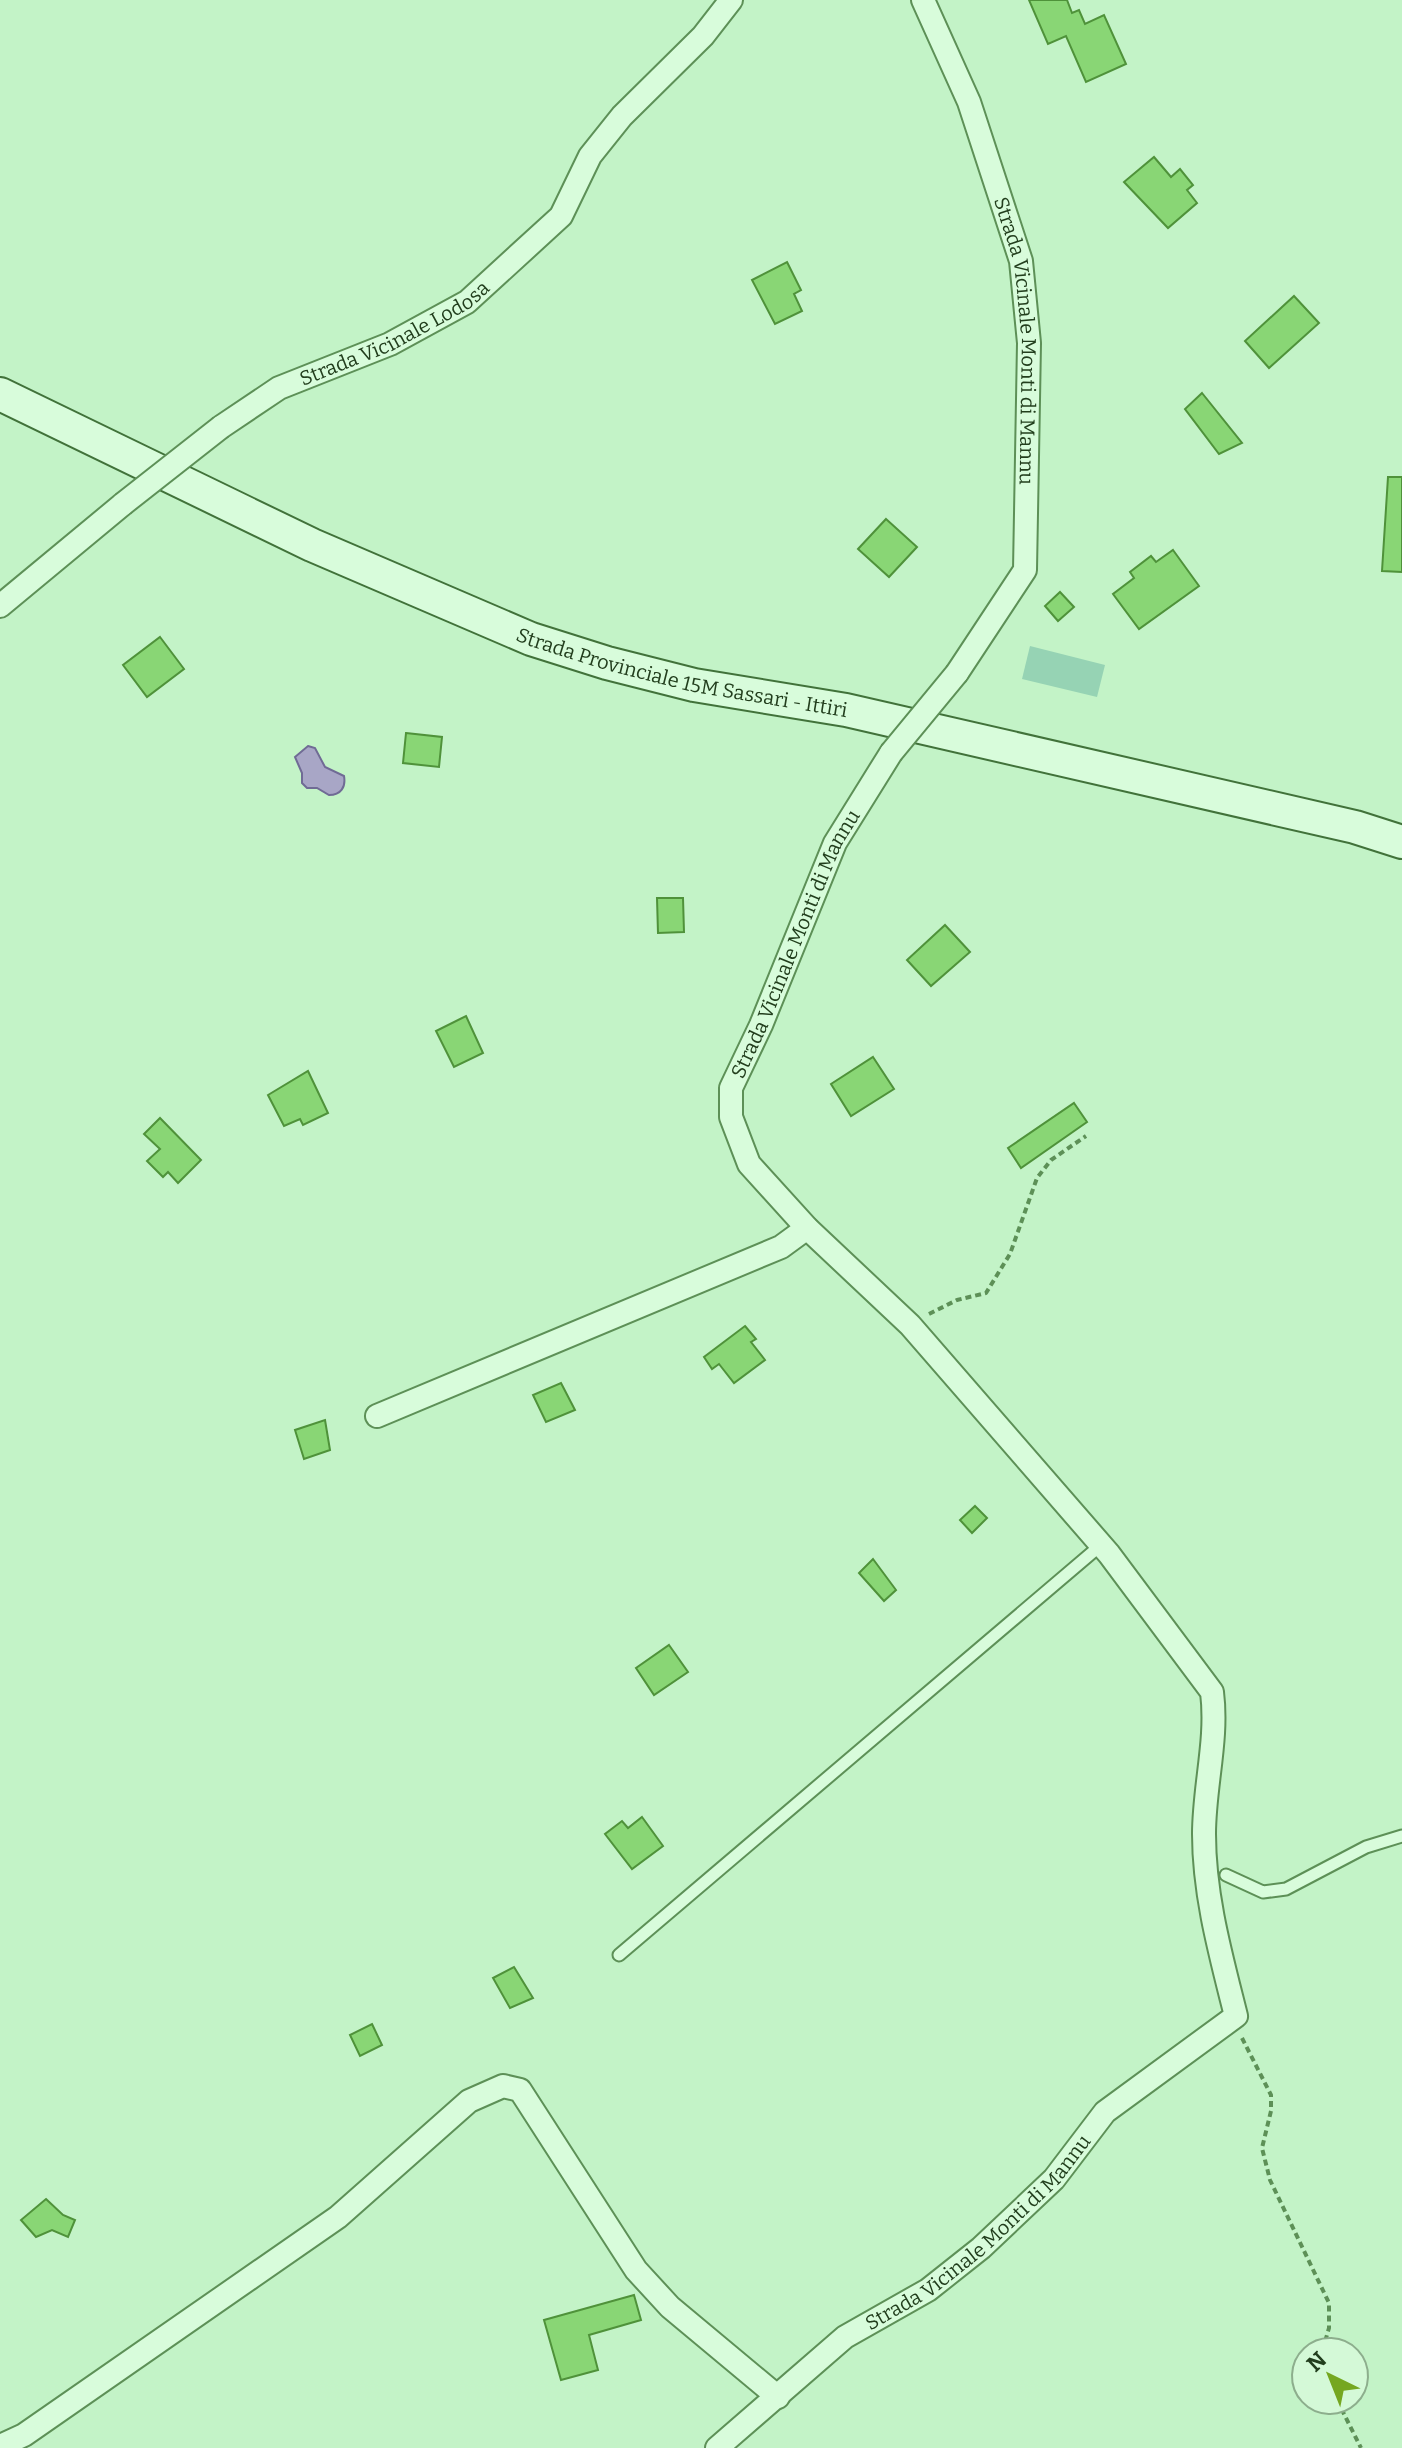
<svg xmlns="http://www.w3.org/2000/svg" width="1402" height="2448" viewBox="0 0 1402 2448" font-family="Bitter,serif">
	<rect width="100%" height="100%" fill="#c3f3c7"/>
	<path fill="#96d3b4" d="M1030,646L1105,665L1097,697L1022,679Z"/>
	<path fill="#a8a6c6" stroke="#706b95" stroke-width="2" d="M308,746L315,748L325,767L344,776C346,787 341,795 329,795L317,788H307L302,783V773L295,757Z"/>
	<g fill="#89d675" stroke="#4f923a" stroke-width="2">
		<path d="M1029,0H1067L1072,13L1079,10L1085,24L1104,15L1126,64L1086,82L1066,36L1048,44Z"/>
		<path d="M1154,157L1171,177L1180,169L1193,185L1187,190L1197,203L1168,228L1124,182Z"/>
		<path d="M787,262L801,290L794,294L802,311L775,324L752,280Z"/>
		<path d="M1294,296L1319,323L1269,368L1245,341Z"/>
		<path d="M1202,393L1242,443L1219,454L1185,409Z"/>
		<path d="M1388,477H1402V572L1382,571Z"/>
		<path d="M886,519L917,547L889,577L858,549Z"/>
		<path d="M1173,550L1199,586L1139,629L1113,594L1134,578L1130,572L1151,556L1156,562Z"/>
		<path d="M1060,592L1074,607L1058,621L1045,606Z"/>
		<path d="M160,637L184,669L147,697L123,665Z"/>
		<path d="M406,733L442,737L439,767L403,763Z"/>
		<path d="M657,898H683L684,932L658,933Z"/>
		<path d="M945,925L970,952L931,986L907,960Z"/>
		<path d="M466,1016L483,1053L454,1067L436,1031Z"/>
		<path d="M873,1057L894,1089L851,1116L831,1084Z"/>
		<path d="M308,1071L328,1113L303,1125L300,1119L284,1126L268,1095Z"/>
		<path d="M1074,1103L1087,1122L1021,1168L1008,1148Z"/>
		<path d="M160,1118L201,1160L178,1183L168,1172L163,1177L147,1161L160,1149L144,1134Z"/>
		<path d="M745,1326L756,1339L751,1342L765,1360L734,1383L719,1364L712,1369L704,1357Z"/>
		<path d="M561,1383L575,1410L546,1422L533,1395Z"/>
		<path d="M325,1420L330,1450L304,1459L295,1430Z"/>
		<path d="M975,1506L987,1518L972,1533L960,1520Z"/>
		<path d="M873,1559L896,1590L884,1601L859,1573Z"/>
		<path d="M669,1645L688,1672L654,1695L636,1668Z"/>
		<path d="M642,1817L663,1846L632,1869L605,1834L622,1821L628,1828Z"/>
		<path d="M514,1967L533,1998L510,2008L493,1978Z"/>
		<path d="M372,2024L382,2045L360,2056L350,2035Z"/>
		<path d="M46,2199L63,2215L75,2220L68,2237L52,2230L36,2237L21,2220Z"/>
		<path d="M634,2295L641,2320L589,2335L598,2370L561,2380L544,2320Z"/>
	</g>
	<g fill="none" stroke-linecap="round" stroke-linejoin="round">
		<g stroke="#5d9057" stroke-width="15">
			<g id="service">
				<path d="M1226,1875L1263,1892L1286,1889L1366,1847L1402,1836"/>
				<path d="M619,1955L1101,1545"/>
			</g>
		</g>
		<g stroke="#5d9057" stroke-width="26">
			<g id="minor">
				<path id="s1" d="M923,0L969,102L1021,261L1029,343L1025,570L957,673"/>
				<path id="s2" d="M221,427L279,388L390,344L467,302L561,216L590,156L622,116L703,36L731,0"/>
				<path d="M0,606L123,504"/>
				<path d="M377,1416L781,1247L807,1228"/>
				<path d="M0,2446L24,2435L338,2217L469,2101L503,2086L520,2090L636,2270L670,2307L778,2397"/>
				<path id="s3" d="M717,2448L845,2337L928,2290L981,2248L1054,2179L1105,2112L1236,2016C1221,1956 1204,1896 1204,1834C1204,1786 1218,1740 1212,1692L1109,1554L910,1325L807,1228L749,1164L731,1117V1088L761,1025L835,843L891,753"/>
			</g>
		</g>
		<g stroke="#41723a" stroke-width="36">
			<g id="secondary">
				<path id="s4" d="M0,394L312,545L531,639L607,663L694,685L846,710L1355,827L1402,842"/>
			</g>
		</g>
		<g stroke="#5d9057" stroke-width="4" stroke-dasharray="6 4" stroke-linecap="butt">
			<path d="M929,1314L957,1300L986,1293L1010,1254L1037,1178L1051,1160L1086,1136"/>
			<path d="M1242,2038L1271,2095V2111L1262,2148L1270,2180L1329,2303V2328L1322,2352"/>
			<path d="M1337,2400L1361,2448"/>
		</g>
		<use href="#service" stroke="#d8fcdb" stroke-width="11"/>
		<use href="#minor" stroke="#d8fcdb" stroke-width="22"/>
		<use href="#secondary" stroke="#d8fcdb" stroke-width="32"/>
		<g stroke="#5d9057" stroke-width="26" stroke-linecap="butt">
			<g id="minor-bridge">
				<path d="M123,504L221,427"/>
				<path d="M891,753L957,673"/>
			</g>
		</g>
		<use href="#minor-bridge" stroke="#d8fcdb" stroke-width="22"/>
	</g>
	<g text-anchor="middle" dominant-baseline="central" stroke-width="6" stroke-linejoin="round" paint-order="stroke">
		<g font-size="20" fill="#223e1d" stroke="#d4f9d7">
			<text stroke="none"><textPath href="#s2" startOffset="198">Strada Vicinale Lodosa</textPath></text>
			<text stroke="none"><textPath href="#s1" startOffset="358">Strada Vicinale Monti di Mannu</textPath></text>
			<text stroke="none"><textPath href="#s4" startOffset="740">Strada Provinciale 15M Sassari - Ittiri</textPath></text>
			<text stroke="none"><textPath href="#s3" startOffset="1948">Strada Vicinale Monti di Mannu</textPath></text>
			<text stroke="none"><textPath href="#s3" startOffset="340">Strada Vicinale Monti di Mannu</textPath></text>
		</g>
	</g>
	<g transform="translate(1330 2376) rotate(317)"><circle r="38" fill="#d4f9d7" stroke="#8dae8d" stroke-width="2"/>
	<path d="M0-6L14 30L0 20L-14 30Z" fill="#75a720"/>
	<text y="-12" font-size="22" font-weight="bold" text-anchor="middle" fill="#223e1d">N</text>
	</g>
</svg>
